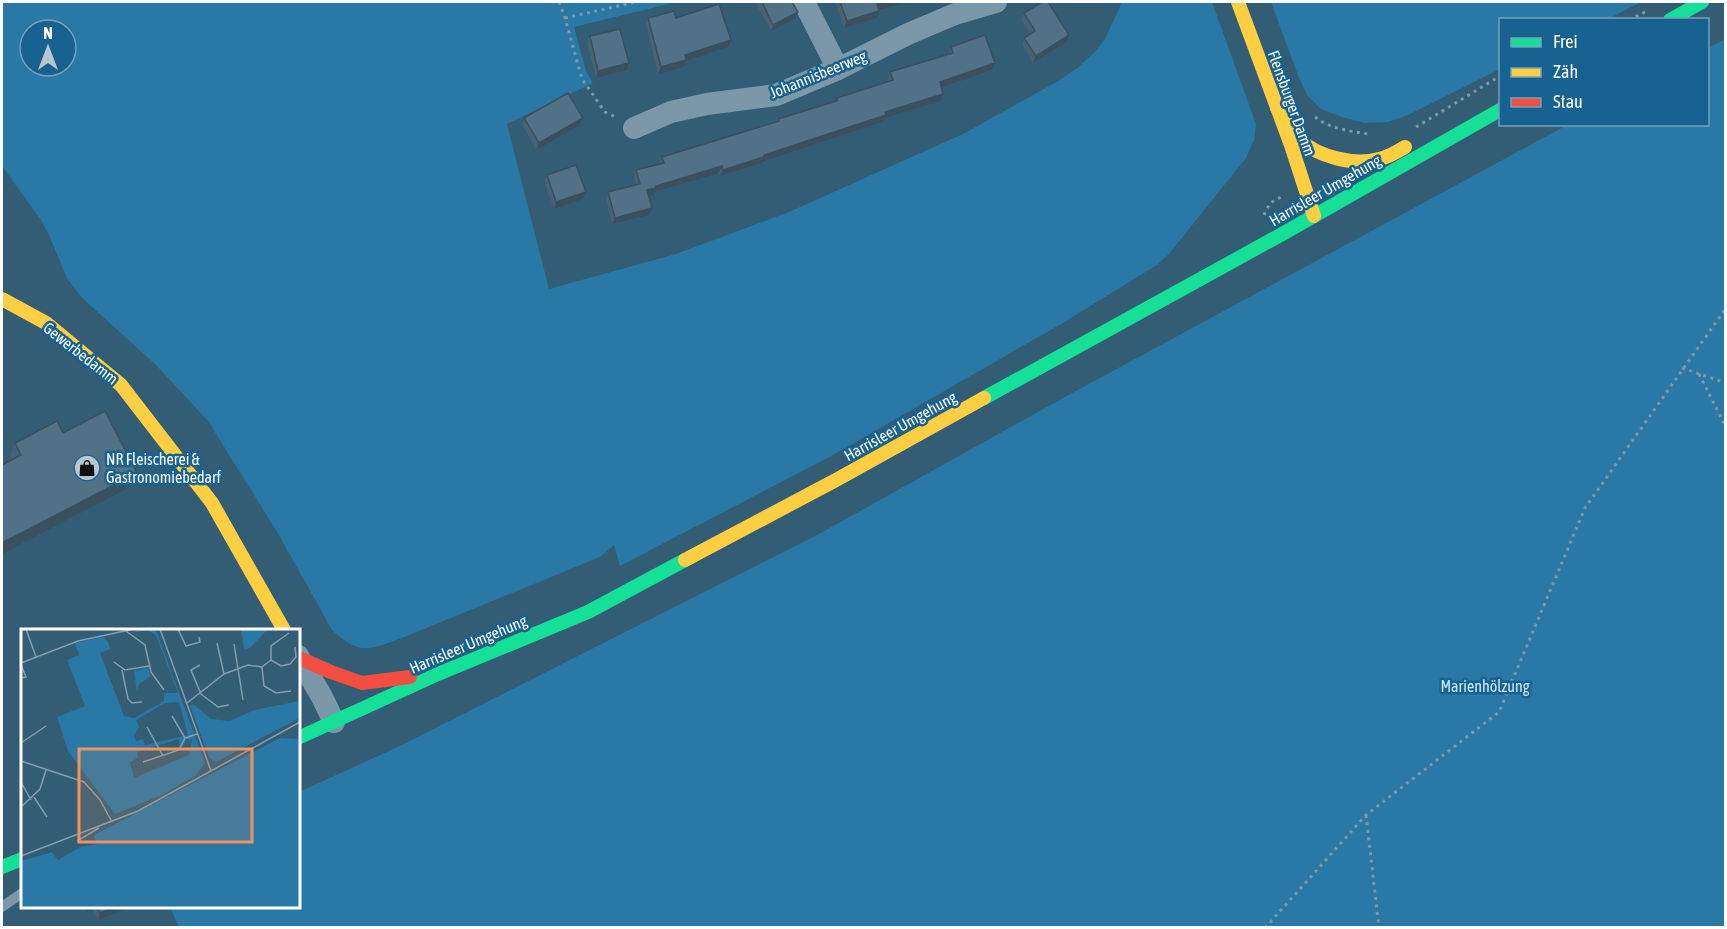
<svg xmlns="http://www.w3.org/2000/svg" width="1727" height="929" viewBox="0 0 1727 929" font-family="'Asap Condensed',sans-serif">
	<rect width="100%" height="100%" fill="#335c75"/>
	<g fill="#2978a5" fill-rule="evenodd">
		<path d="M2,2H677L574,27L586,71L593,83L507,124L549,289L676,254L789,212L965,133L1058,81L1077,68L1093,54L1105,39L1122,2H1212L1256,124L1254,140L1246,158L1169,254L1157,265L1061,324L833,455L620,566L614,545L600,557L402,638C368,650 361,656 332,630L276,530L208,421L156,365L81,297L67,278L49,235L41,220L2,166ZM30,30H66V66H30Z"/>
		<path d="M1271,2H1641L1608,19L1500,20V69L1408,115L1388,122L1364,123L1342,117L1321,109L1307,95L1299,78Z"/>
		<path d="M1725,39V927H179L170,907L298,906L299,792L402,745L817,535L1063,398L1567,125L1708,124V48Z"/>
	</g>
	<g fill="none" stroke-linecap="round" stroke-linejoin="round">
		<g stroke="#7a98a8" stroke-width="3" stroke-dasharray="3 4.5" stroke-linecap="butt">
			<path d="M559,2L565,18L582,79L605,112L617,118"/>
			<path d="M565,18L636,2"/>
			<path d="M1629,20L1649,10"/>
			<path d="M1315,117C1330,129 1350,131 1368,134"/>
			<path d="M1416,127L1500,76"/>
			<path d="M1264,215L1270,203L1281,197"/>
			<path d="M1682,368L1726,383"/>
			<path d="M1699,374L1726,427"/>
			<path d="M1366,815L1379,928"/>
			<path d="M1265,928L1366,815L1499,712L1585,508L1726,308"/>
		</g>
		<path stroke="#7a98a8" stroke-width="10" d="M2,907L22,893"/>
		<g stroke="#7a98a8" stroke-width="22">
			<path d="M804,2L838,69"/>
			<path d="M634,128L671,112L707,104L776,95L838,69L908,34L955,14L996,2"/>
			<path d="M298,656L322,697L334,722"/>
		</g>
		<g stroke="#16e098" stroke-width="14">
			<path d="M1670,20L1702,2"/>
			<path d="M984,398L1284,233L1500,110"/>
			<path d="M298,738L438,674L588,612L685,560"/>
			<path d="M2,867L22,859"/>
		</g>
		<g stroke="#ffcf43" stroke-width="14">
			<path d="M1238,2L1291,145L1314,216"/>
			<path d="M1277,108C1284,118 1290,130 1299,139C1318,157 1354,166 1379,159C1389,157 1397,152 1405,147"/>
			<path d="M2,299L46,323L121,385L212,503L284,630"/>
			<path d="M685,560L836,480L984,398"/>
		</g>
		<path stroke="#f24e42" stroke-width="14" d="M299,658L331,672L362,683L410,677"/>
	</g>
	<g fill="#466273">
		<path d="M755,2H792L798,12L795,19L771,31Z"/>
		<path d="M835,2H909L879,10L877,18L844,28Z"/>
		<path d="M1024,13L1067,42L1033,63L1022,45L1024,38L1030,34L1021,20Z"/>
		<path d="M648,18H676L728,47L686,61L684,67L658,74L646,25Z"/>
		<path d="M590,36L629,63L627,70L596,78L587,43Z"/>
		<path d="M951,47L995,63L992,70L941,88V101L885,118L883,122L762,162V163L720,176L719,173L655,192L654,195L649,196L652,208L649,215L612,224L606,199L608,192L636,185L634,177L636,170L659,164L662,157L777,122L778,119L835,101L837,98L888,81V79L890,72L949,54Z"/>
		<path d="M524,118H583L580,125L536,150L522,124Z"/>
		<path d="M547,175L583,199L554,209L544,181Z"/>
		<path d="M63,433L137,473L132,486L2,554V465L12,460L10,456L15,443Z"/>
		<path d="M82,906H127V908L98,920L93,909L85,912Z"/>
	</g>
	<g fill="#39505e">
		<path d="M887,2H909L875,11L877,4Z"/>
		<path d="M879,11L877,18L844,28L847,21Z"/>
		<path d="M798,12L795,19L771,31L773,25Z"/>
		<path d="M1069,35L1067,42L1033,63L1036,56Z"/>
		<path d="M731,40L728,47L686,61L684,67L658,74L661,67L685,55Z"/>
		<path d="M629,63L627,70L596,78L598,71Z"/>
		<path d="M995,63L992,70L937,89L940,82Z"/>
		<path d="M943,94L941,101L885,118L883,122L762,162V163L720,176L723,170L885,112Z"/>
		<path d="M583,118L580,125L536,150L539,143Z"/>
		<path d="M722,166L719,173L655,192L654,195L645,197L647,190L656,186Z"/>
		<path d="M586,192L583,199L554,209L556,202Z"/>
		<path d="M652,208L649,215L612,224L615,218Z"/>
		<path d="M137,473L132,486L2,554V543Z"/>
		<path d="M87,906H94L93,909L85,912Z"/>
		<path d="M116,906H127V908L98,920L100,913Z"/>
	</g>
	<g fill="#517286" stroke="#39505e" stroke-width="1.5">
		<path d="M762,2H792L798,12L773,25Z"/>
		<path d="M840,2H887L877,4L879,11L847,21Z"/>
		<path d="M1042,2H1048L1069,35L1036,56L1024,38L1035,31L1024,13Z"/>
		<path d="M719,4L731,40L685,55L686,60L661,67L648,18L674,11L676,18Z"/>
		<path d="M620,29L629,63L598,71L590,36Z"/>
		<path d="M985,35L995,63L940,82L943,94L885,112L886,115L764,155V157L723,170L722,166L656,186V188L647,190L652,208L615,218L608,192L640,184L636,170L664,163L662,157L779,121L778,119L837,101V98L893,80L890,72L953,53L951,47Z"/>
		<path d="M568,93L583,118L539,143L524,118Z"/>
		<path d="M576,165L586,192L556,202L547,175Z"/>
		<path d="M105,411L137,473L2,543V465L21,455L15,443L57,421L63,433Z"/>
		<path d="M97,906H116L100,913Z"/>
	</g>
	<defs>
		<g id="shop-disc" transform="scale(1.35)"><circle r="9.5" fill="#b8c6cf" stroke="#176291"/><path d="M-5-2.5h2.3a2.7 3.5 0 0 1 5.4 0H5L5.5 6h-11ZM-1.5-2.5h3a1.5 2.3 0 0 0-3 0Z" fill="#111"/></g>
	</defs>
	<g fill-rule="evenodd">
		<use href="#shop-disc" x="87" y="468"/>
	</g>
	<g text-anchor="middle" dominant-baseline="central" stroke-width="5" stroke-linejoin="round" paint-order="stroke">
		<g font-size="16" fill="#fff" stroke="#176291">
			<text transform="translate(818 74) rotate(-22)">Johannisbeerweg</text>
			<text transform="translate(1292 103) rotate(70)">Flensburger Damm</text>
			<text transform="translate(1325 190) rotate(-30)">Harrisleer Umgehung</text>
			<text transform="translate(81 353) rotate(38)">Gewerbedamm</text>
			<text transform="translate(900 426) rotate(-29)">Harrisleer Umgehung</text>
			<text transform="translate(468 644) rotate(-23)">Harrisleer Umgehung</text>
		</g>
		<g font-size="16" fill="#fff" stroke="#176291" text-anchor="start">
			<text x="106" y="459">NR Fleischerei &amp;<tspan x="106" dy="18">Gastronomiebedarf</tspan></text>
		</g>
		<g font-size="16" fill="#cbeafb" stroke="#176291">
			<text x="1485" y="686">Marienhölzung</text>
		</g>
	</g>
	<g transform="translate(21 629)">
		<rect width="279" height="279" fill="#335c75"/>
		<path d="M122,0H133L136,4L184,134L174,147L141,166L94,185L47,122L36,88L64,77L46,31L58,26L54,14L82,8L88,14L89,20L79,24L103,87L113,89L143,72V64H157L135,6L126,1L110,4ZM158,73L167,106L124,116L122,110L115,112L113,107L118,98L115,91L144,74ZM158,110L159,122L165,111L171,110L168,126L113,149L109,133L117,129L116,123ZM220,0H247L229,19L223,20ZM127,39L130,47L118,55L116,62L113,42ZM279,72V89L195,133L188,128L169,77L172,75L190,90L209,92L233,81ZM259,109L279,110V279H0V232L31,223L37,231L59,218L76,215L73,206Z" fill="#2978a5" fill-rule="evenodd"/>
		<path fill="none" stroke="#859dac" stroke-width="1.5" d="M5,0L15,28M139,0L190,142M157,0L165,17L179,13L178,8M105,2L124,16L130,43L143,61M268,4L250,17V31L260,37L269,35L275,28L274,18M196,14L203,45M213,15L222,71M250,31L241,38L243,57L255,64L270,62M93,33L104,41L128,37M0,34L57,12L113,0M0,36L5,48L0,49M179,36L170,41L180,65L197,78L208,76M101,41L107,70L111,74L121,73M166,74L203,45L227,36L241,38M151,87L164,109M126,98L142,127M0,114L25,97M0,132L63,153L79,171L91,193M122,133L158,121L164,109L176,105M0,153L10,171M13,168L26,188M0,178L19,160L25,141M56,212L78,199M0,227L117,182L279,93"/>
		<path fill="#f09361" fill-opacity="0.15" stroke="#f09361" stroke-width="3" d="M58,120H231V213H58Z"/>
		<rect width="279" height="279" fill="none" stroke="#fff" stroke-width="3"/>
	</g>
	<rect width="1727" height="929" fill="none" stroke="#ffffff" stroke-width="6"/>
	<rect x="1499" y="18" width="210" height="108" fill="#176291" stroke="#74a1bd" stroke-width="1.5"/>
	<rect x="1511" y="38" width="30" height="9" fill="#16e098" stroke="#74a1bd" stroke-width="1.5"/>
	<text x="1553" y="48" font-size="18" fill="#ffffff">Frei</text>
	<rect x="1511" y="68" width="30" height="9" fill="#ffcf43" stroke="#74a1bd" stroke-width="1.5"/>
	<text x="1553" y="78" font-size="18" fill="#ffffff">Zäh</text>
	<rect x="1511" y="98" width="30" height="9" fill="#f24e42" stroke="#74a1bd" stroke-width="1.5"/>
	<text x="1553" y="108" font-size="18" fill="#ffffff">Stau</text>
	<g transform="translate(48 48)"><circle r="28" fill="#176291" stroke="#74a1bd" stroke-width="1.5"/>
	<path d="M0-4.5L10 22L0 15L-10 22Z" fill="#b8c6cf"/>
	<text y="-9" font-size="16" font-weight="bold" text-anchor="middle" fill="#ffffff">N</text>
	</g>
</svg>
